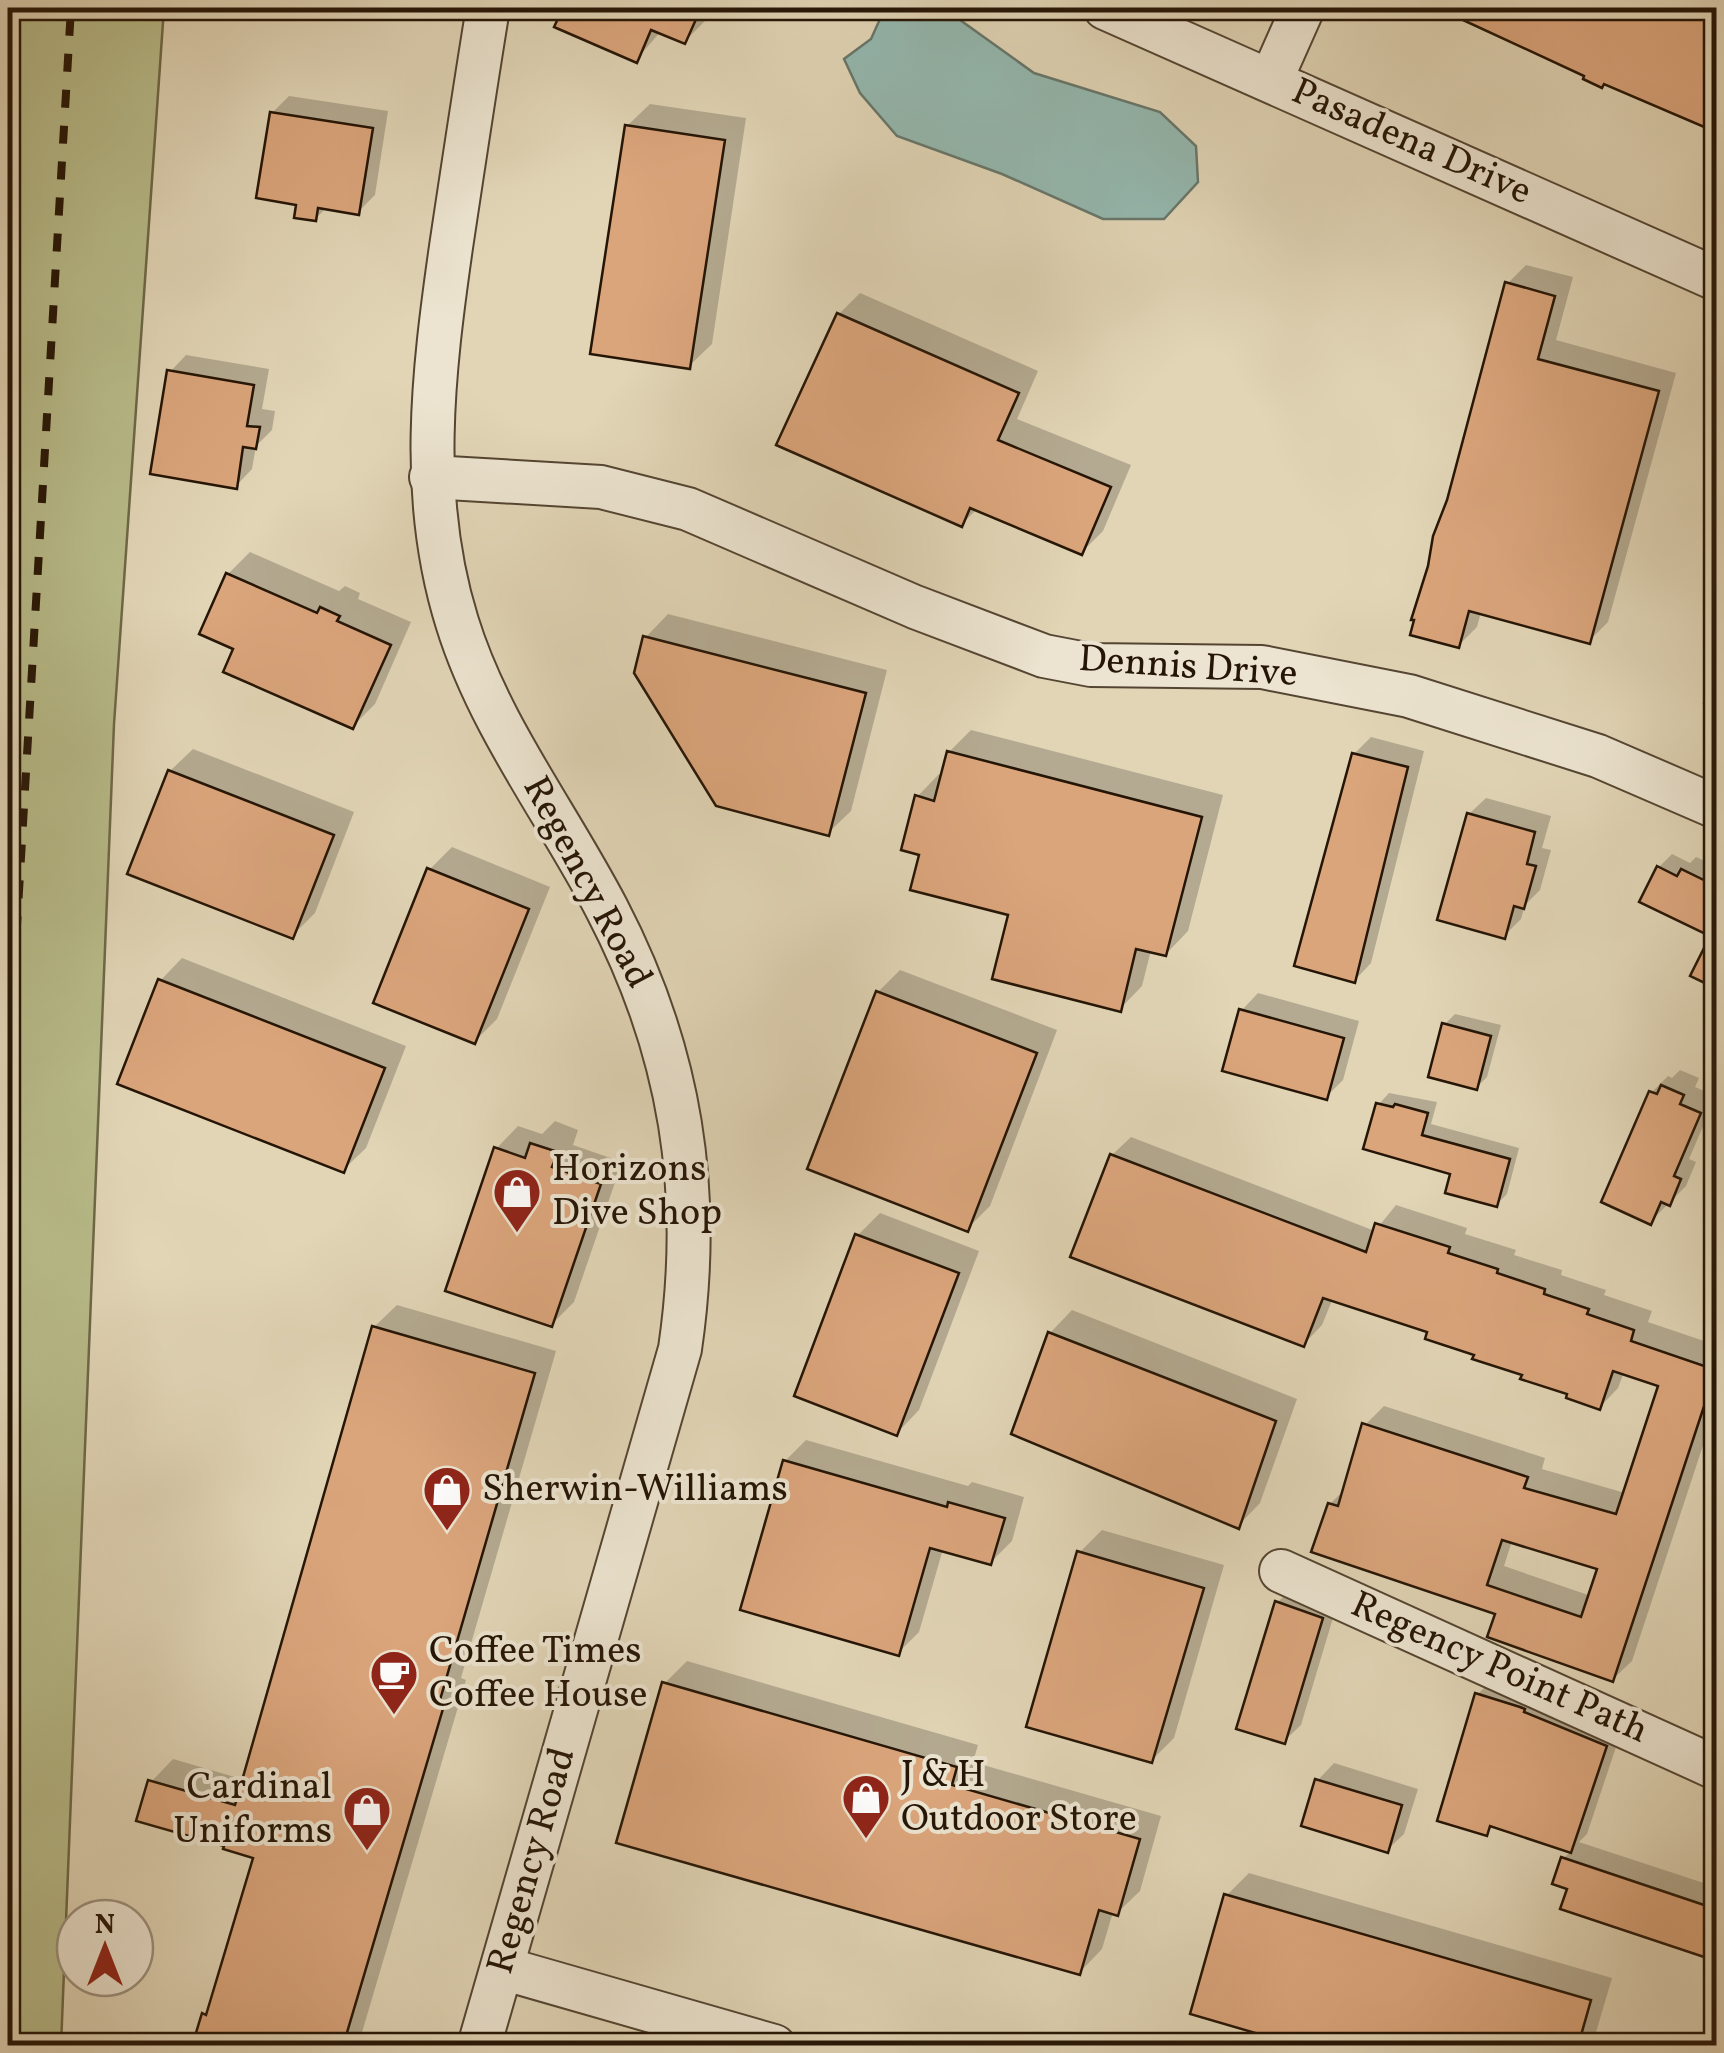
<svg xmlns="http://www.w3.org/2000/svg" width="1724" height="2053" viewBox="0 0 1724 2053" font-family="Vollkorn,serif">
	<rect width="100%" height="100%" fill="#e1d5b6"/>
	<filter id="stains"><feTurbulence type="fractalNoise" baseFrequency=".002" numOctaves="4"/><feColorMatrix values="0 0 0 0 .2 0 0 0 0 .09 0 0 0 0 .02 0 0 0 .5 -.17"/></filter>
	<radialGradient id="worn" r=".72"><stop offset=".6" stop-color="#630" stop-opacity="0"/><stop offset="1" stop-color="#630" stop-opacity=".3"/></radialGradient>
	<path fill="#b8bc8a" stroke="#6e6848" stroke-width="2.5" d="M8,8H164L114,724L61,2046L8,2045Z"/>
	<path fill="#94b8af" stroke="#68776b" stroke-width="2.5" d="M885,8H928L953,15L1034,73L1160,112L1196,146L1198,182L1164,219H1103L1002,174L897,136L860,93L844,59L871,39Z"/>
	<g fill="#0003" fill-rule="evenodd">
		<path d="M565,8H712L707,19L685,41L661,31L636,60L557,25Z"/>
		<path d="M1478,8H1716V137L1706,132L1708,126L1588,75L1474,21Z"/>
		<path d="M289,96L388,111L375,195L358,212L327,207L315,219L299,203L272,113Z"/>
		<path d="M650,104L746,118L712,344L689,366L627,126Z"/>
		<path d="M1526,265L1573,277L1556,340L1676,373L1608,622L1589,641L1481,612L1477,627L1458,646L1507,284Z"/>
		<path d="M860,293L1038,371L1017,419L1131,465L1103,531L1082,552L978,508L962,524L839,314Z"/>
		<path d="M186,355L269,369L262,409L275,411L272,430L256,446L252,469L236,486L170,372Z"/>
		<path d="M250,552L339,591L345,586L360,593L358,599L411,622L375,704L353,726L236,648L228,574Z"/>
		<path d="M668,614L887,670L851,811L828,833L646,637Z"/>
		<path d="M1716,675V711L1702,704Z"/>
		<path d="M971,730L1223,795L1188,931L1166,954L1151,950L1142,986L1120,1009L1011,913L922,853L917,797L939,774L943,775L949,752Z"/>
		<path d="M1371,737L1424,751L1371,963L1355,980L1354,754Z"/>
		<path d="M193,749L354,812L315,913L292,936L170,771Z"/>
		<path d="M1486,798L1551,816L1542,848L1551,850L1540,890L1525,905L1521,919L1504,936L1469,814Z"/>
		<path d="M452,847L550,887L497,1019L475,1041L429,870Z"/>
		<path d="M1672,854L1690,863L1696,857L1716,866V977L1710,983L1713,935L1659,867Z"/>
		<path d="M182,958L406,1046L366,1148L343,1170L160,981Z"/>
		<path d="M900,970L1057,1030L990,1206L967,1229L878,992Z"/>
		<path d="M1258,993L1359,1021L1343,1080L1326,1097L1242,1010Z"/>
		<path d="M1455,1014L1501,1025L1487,1077L1477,1087L1445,1024Z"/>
		<path d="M1680,1070L1699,1078L1695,1087L1716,1096L1689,1159L1696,1162L1686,1186L1650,1222L1651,1093L1668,1076L1672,1078Z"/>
		<path d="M1389,1093L1437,1102L1431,1124L1519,1148L1507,1194L1497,1204L1453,1172L1379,1104Z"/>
		<path d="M555,1121L578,1130L573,1145L622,1162L574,1302L552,1324L496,1149L518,1126L542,1134Z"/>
		<path d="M1131,1137L1375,1231L1396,1205L1467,1228L1465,1234L1516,1250L1514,1255L1562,1270L1561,1275L1606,1290L1604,1295L1652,1311L1648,1322L1716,1345V1406L1632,1661L1613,1679L1498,1613L1330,1504L1345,1489L1365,1425L1384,1406L1545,1458L1542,1469L1625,1493L1661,1384L1624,1372L1618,1388L1600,1407L1430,1330L1333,1298L1322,1325L1304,1344L1112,1155ZM1512,1541L1601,1567L1591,1596L1504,1566Z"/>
		<path d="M880,1213L979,1251L919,1410L897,1433L857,1236Z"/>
		<path d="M1716,1285V1313L1706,1308Z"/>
		<path d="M397,1305L556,1351L461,1678L466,1680L358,2046H195L204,2015L211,2007L256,1856L227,1844L151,1782L173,1759L245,1780L374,1327Z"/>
		<path d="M1072,1310L1297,1399L1260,1503L1238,1526L1050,1333Z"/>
		<path d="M806,1440L968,1486L972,1482L1024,1497L1012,1541L991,1562L943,1549L919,1632L898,1653L785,1461Z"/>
		<path d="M1102,1530L1224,1565L1174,1738L1152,1760L1080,1552Z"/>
		<path d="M1294,1586L1338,1601L1301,1725L1284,1741L1277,1603Z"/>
		<path d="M687,1661L978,1745L973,1762L1161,1816L1140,1891L1117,1913L1113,1912L1102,1949L1080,1972L664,1684Z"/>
		<path d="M1494,1678L1622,1729L1587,1834L1579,1842L1716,1887V1965L1707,1962L1709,1956L1570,1887L1563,1859L1571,1851L1495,1825L1486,1833L1477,1695Z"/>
		<path d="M1334,1763L1418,1789L1404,1834L1387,1850L1318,1780Z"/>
		<path d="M1249,1873L1612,1978L1592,2046H1307L1226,1896Z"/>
	</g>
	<g fill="#dba57c" stroke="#251506" stroke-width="2.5" fill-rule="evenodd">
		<path d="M563,8H701L685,44L651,30L637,63L554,27Z"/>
		<path d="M1437,8H1685L1716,21V132L1604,84L1602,88L1583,79L1584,76Z"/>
		<path d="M270,112L373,128L359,215L318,208L316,221L294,218L296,205L256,198Z"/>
		<path d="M625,125L725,140L690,369L590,354Z"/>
		<path d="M1505,282L1555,296L1538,359L1659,391L1590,644L1469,611L1459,648L1410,635L1414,620H1411L1428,566L1433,536L1447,500Z"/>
		<path d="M837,313L1019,393L998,440L1111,487L1082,555L970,508L962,527L776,445Z"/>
		<path d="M167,370L254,385L247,426L260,427L256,449L243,447L237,489L150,474Z"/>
		<path d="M226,573L317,613L320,607L340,616L337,621L391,645L353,729L223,672L233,649L199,634Z"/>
		<path d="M643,636L866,693L829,836L716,806L634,673Z"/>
		<path d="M947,751L1202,817L1166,956L1136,949L1121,1012L992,979L1008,915L910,890L919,855L901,850L915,795L934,801Z"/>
		<path d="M1352,753L1408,767L1355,983L1294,966Z"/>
		<path d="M168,770L334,835L293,939L127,874Z"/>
		<path d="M1467,813L1535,832L1527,864L1536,866L1524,909L1514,906L1505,939L1437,920Z"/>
		<path d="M1657,866L1677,876L1681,869L1716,886V974L1711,986L1690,976L1710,936L1639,902Z"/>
		<path d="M427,868L529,909L475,1044L373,1003Z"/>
		<path d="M158,979L385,1068L344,1173L117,1084Z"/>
		<path d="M876,991L1037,1053L968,1232L807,1169Z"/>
		<path d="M1239,1009L1344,1038L1327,1100L1222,1071Z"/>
		<path d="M1442,1023L1491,1036L1477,1090L1428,1077Z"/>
		<path d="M1661,1085L1684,1095L1680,1104L1701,1113L1674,1176L1681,1179L1670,1206L1661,1202L1651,1225L1601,1202L1649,1091L1657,1094Z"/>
		<path d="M1376,1103L1393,1107L1395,1104L1428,1113L1422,1135L1510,1159L1497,1207L1445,1193L1450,1174L1363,1149Z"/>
		<path d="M530,1143L558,1152L552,1167L601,1184L552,1327L445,1291L494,1147L525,1158Z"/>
		<path d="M1110,1154L1366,1252L1375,1223L1450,1247L1448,1253L1498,1269L1497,1273L1545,1289L1544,1294L1589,1309L1587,1314L1634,1330L1631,1341L1716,1370L1613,1682L1487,1637L1495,1614L1311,1552L1328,1503L1338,1506L1362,1423L1528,1477L1524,1488L1616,1514L1658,1386L1613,1371L1600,1410L1566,1398L1567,1394L1520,1379L1522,1375L1472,1359L1474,1355L1425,1339L1427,1332L1323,1298L1304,1347L1070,1257ZM1502,1540L1597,1569L1581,1617L1487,1585Z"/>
		<path d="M855,1234L959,1273L897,1436L794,1396Z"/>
		<path d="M372,1326L535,1373L440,1700L445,1702L343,2046H192L202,2013L206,2015L253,1858L223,1849L224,1846L136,1821L148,1780L235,1805Z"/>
		<path d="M1048,1332L1276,1421L1239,1529L1011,1434Z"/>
		<path d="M783,1460L947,1507L948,1502L1005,1518L991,1565L930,1548L899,1656L740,1610Z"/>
		<path d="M1077,1551L1204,1588L1152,1763L1026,1727Z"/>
		<path d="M1275,1601L1323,1618L1285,1744L1236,1729Z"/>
		<path d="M662,1682L957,1767L952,1785L1140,1839L1118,1916L1099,1910L1080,1975L616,1843Z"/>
		<path d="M1475,1693L1520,1707L1525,1709L1524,1712L1607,1746L1571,1853L1490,1826L1487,1836L1437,1821Z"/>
		<path d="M1315,1779L1402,1805L1388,1853L1301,1826Z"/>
		<path d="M1561,1857L1716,1909V1961L1560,1909L1567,1889L1552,1884Z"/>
		<path d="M1224,1894L1591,2000L1578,2046H1300L1190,2014Z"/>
	</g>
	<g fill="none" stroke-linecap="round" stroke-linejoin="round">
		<g stroke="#544532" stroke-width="46">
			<g id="minor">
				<path d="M1105,8L1716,279"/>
				<path d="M1271,80L1303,8"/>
				<path d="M431,477L601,487L688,509L915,607L1044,656L1091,665L1262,667L1409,696L1598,756L1716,807"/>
				<path d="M1281,1571L1716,1768"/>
				<path d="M502,1968L774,2046"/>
				<path d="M479,2046L680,1349C703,1192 681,1051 607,909C557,813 489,726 457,622C418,497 433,373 451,247C463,167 475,87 488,8"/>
			</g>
		</g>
		<use href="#minor" stroke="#ece4d0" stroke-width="42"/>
		<path stroke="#251506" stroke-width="8" stroke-dasharray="18 18" stroke-linecap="butt" d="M8,1078L71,8"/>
	</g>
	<defs>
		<g id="shop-pin" transform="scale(2.5)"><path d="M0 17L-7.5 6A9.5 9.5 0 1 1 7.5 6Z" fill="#8f2418" stroke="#ece4d0"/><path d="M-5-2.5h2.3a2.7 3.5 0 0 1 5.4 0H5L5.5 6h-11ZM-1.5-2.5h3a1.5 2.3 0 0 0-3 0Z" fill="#fff"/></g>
		<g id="cafe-pin" transform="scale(2.5)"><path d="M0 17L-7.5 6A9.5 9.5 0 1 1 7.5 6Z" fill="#8f2418" stroke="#ece4d0"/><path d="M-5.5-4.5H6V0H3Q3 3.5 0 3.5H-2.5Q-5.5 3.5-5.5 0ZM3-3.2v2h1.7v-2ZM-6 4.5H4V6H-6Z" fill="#fff"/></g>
	</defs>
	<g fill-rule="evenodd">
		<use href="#shop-pin" x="517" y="1192"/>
		<use href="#shop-pin" x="447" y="1490"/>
		<use href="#cafe-pin" x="394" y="1674"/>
		<use href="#shop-pin" x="866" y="1798"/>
		<use href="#shop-pin" x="367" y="1810"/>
	</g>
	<g text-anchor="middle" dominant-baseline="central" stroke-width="8" stroke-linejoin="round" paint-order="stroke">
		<g font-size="38" fill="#251506" stroke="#ece4d0">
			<text transform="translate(1411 143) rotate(24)">Pasadena Drive</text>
			<text transform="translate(1188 668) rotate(4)">Dennis Drive</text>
			<text transform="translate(586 883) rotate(62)">Regency Road</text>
			<text transform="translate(1499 1669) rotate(24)">Regency Point Path</text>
			<text transform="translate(533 1861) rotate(-74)">Regency Road</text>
		</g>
		<g font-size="38" fill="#251506" stroke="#ece4d0" text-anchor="start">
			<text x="552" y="1170">Horizons<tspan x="552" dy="44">Dive Shop</tspan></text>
			<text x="482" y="1490">Sherwin-Williams</text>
			<text x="429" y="1652">Coffee Times<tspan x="429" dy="44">Coffee House</tspan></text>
			<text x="901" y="1776">J &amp; H<tspan x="901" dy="44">Outdoor Store</tspan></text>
			<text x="332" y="1788" text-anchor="end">Cardinal<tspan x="332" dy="44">Uniforms</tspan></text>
		</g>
	</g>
	<rect width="1724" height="2053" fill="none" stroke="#e1d5b6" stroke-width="40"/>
	<rect x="10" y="10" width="1704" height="2033" fill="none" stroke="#251506" stroke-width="5"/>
	<rect x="20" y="20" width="1684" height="2013" fill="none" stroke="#251506" stroke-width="2.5"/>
	<g transform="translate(105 1948)"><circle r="48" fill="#ece4d0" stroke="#9c917f" stroke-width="2.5"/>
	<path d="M0-8L18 38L0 25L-18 38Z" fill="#8f2418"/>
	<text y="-15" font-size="28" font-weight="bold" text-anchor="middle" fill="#251506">N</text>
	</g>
	<rect width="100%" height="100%" filter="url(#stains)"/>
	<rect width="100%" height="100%" fill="url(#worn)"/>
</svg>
